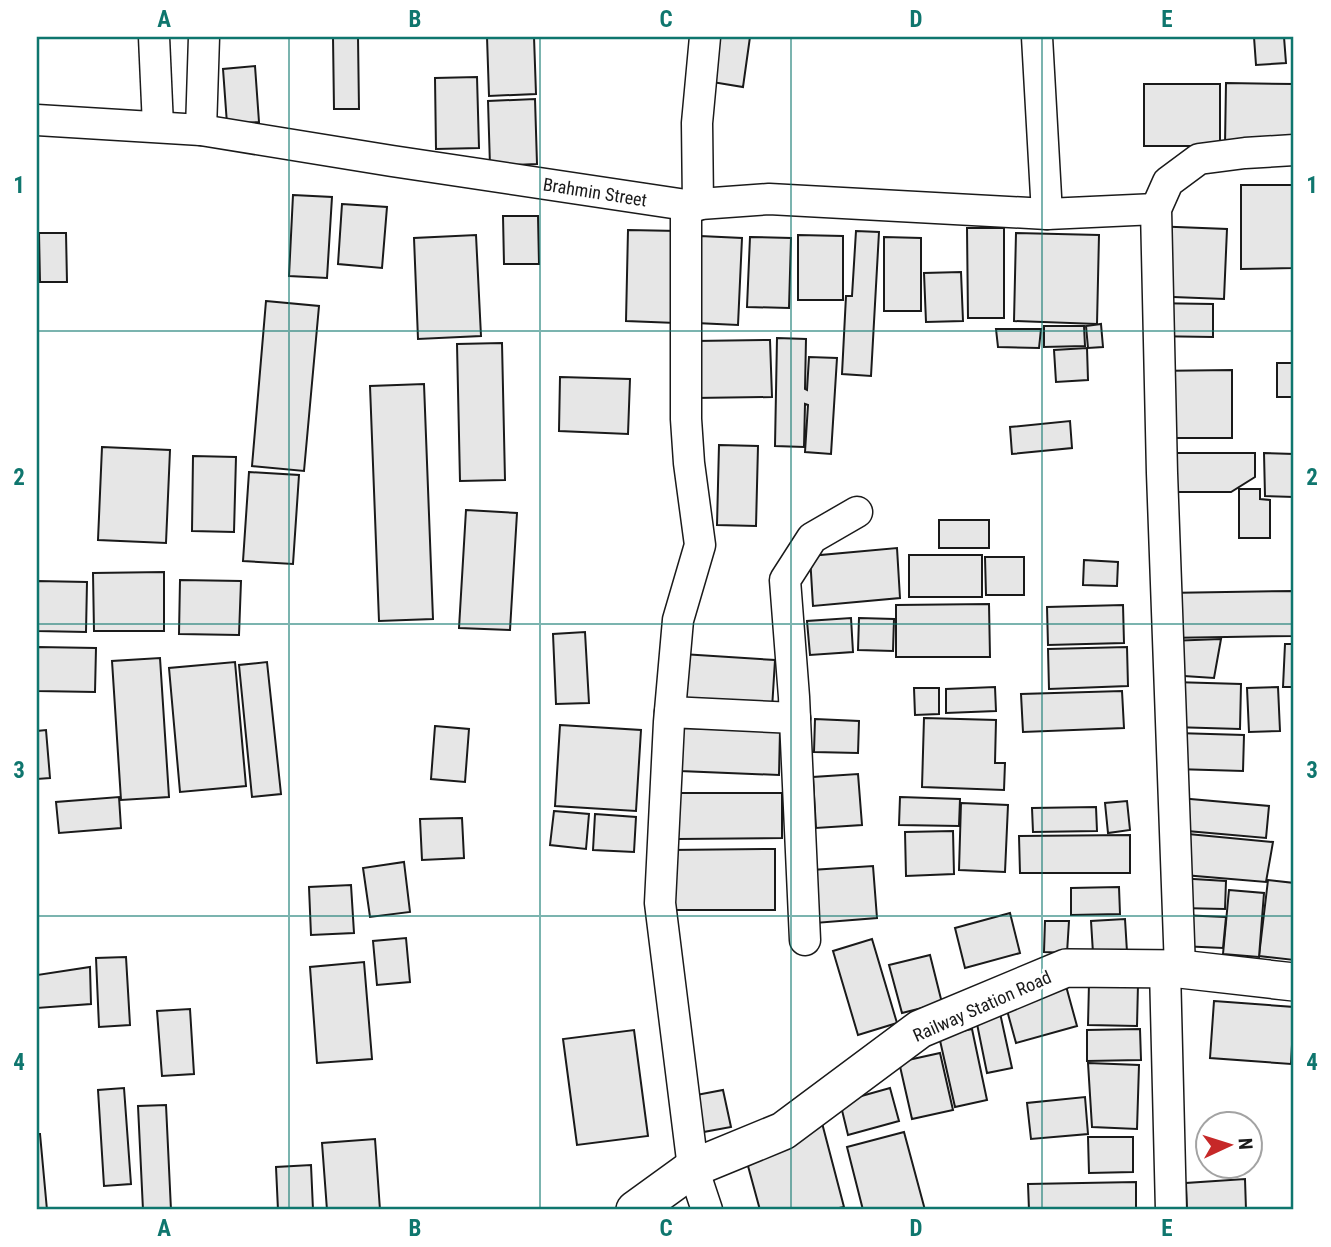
<svg xmlns="http://www.w3.org/2000/svg" width="1331" height="1247" viewBox="0 0 1331 1247" font-family="'Roboto Condensed',sans-serif">
	<rect width="100%" height="100%" fill="#fff"/>
	<g fill="#e6e6e6" stroke="#1a1a1a" stroke-width="2">
		<path d="M333,37H358L359,109H334Z"/>
		<path d="M487,37H534L536,94L489,96Z"/>
		<path d="M712,37H750L743,87L706,81Z"/>
		<path d="M1254,37H1284L1286,63L1256,65Z"/>
		<path d="M255,66L259,122L227,124L223,69Z"/>
		<path d="M477,77L479,148L436,149L435,78Z"/>
		<path d="M1226,83L1294,84V147L1225,145Z"/>
		<rect x="1144" y="84" width="76" height="62"/>
		<path d="M535,99L537,164L490,166L488,101Z"/>
		<path d="M1241,185H1294V268L1241,269Z"/>
		<path d="M293,195L332,197L327,278L289,276Z"/>
		<path d="M342,204L387,207L382,268L338,264Z"/>
		<path d="M503,216H538L539,264H504Z"/>
		<path d="M1151,226L1227,229L1224,299L1148,296Z"/>
		<path d="M967,228H1004V318H968Z"/>
		<path d="M628,230L678,231L676,323L626,321Z"/>
		<path d="M856,231L879,232L871,376L842,374L846,296H852Z"/>
		<path d="M39,233H66L67,282H40Z"/>
		<path d="M1016,233L1099,235L1097,324L1014,321Z"/>
		<path d="M476,235L481,336L418,339L414,238Z"/>
		<path d="M798,235L843,236V300H798Z"/>
		<path d="M700,236L742,238L738,325L696,323Z"/>
		<path d="M750,237L791,238L789,308L747,307Z"/>
		<path d="M884,237L921,238V311H884Z"/>
		<path d="M961,272L963,321L926,322L924,273Z"/>
		<path d="M266,301L319,306L304,471L252,466Z"/>
		<path d="M1147,303L1213,304V337L1147,336Z"/>
		<path d="M1101,324L1103,347L1088,348L1086,326Z"/>
		<path d="M1044,326H1084L1085,346L1044,347Z"/>
		<path d="M996,329H1041L1039,348L998,347Z"/>
		<path d="M777,338L806,339L805,389L807,390L809,357L837,358L831,454L805,452L808,405L805,404L804,447L775,446Z"/>
		<path d="M770,340L772,397L694,398L695,341Z"/>
		<path d="M502,343L505,480L460,481L457,344Z"/>
		<path d="M1087,348L1088,380L1056,382L1054,350Z"/>
		<rect x="1277" y="363" width="17" height="34"/>
		<path d="M1232,370V438H1153L1152,371Z"/>
		<path d="M560,377L630,379L628,434L559,431Z"/>
		<path d="M424,384L433,619L379,621L370,386Z"/>
		<path d="M1070,421L1072,448L1012,454L1010,427Z"/>
		<path d="M719,445L758,446L756,526L717,525Z"/>
		<path d="M102,447L170,450L166,543L98,540Z"/>
		<path d="M1166,453H1255V477L1231,492H1166Z"/>
		<path d="M1264,453L1294,454V497L1265,496Z"/>
		<path d="M193,456L236,457L234,532L192,531Z"/>
		<path d="M249,472L299,475L293,564L243,561Z"/>
		<path d="M1239,489H1260V499L1270,500V538H1239Z"/>
		<path d="M466,510L517,513L510,630L459,628Z"/>
		<rect x="939" y="520" width="50" height="28"/>
		<path d="M897,548L900,598L813,606L810,556Z"/>
		<rect x="909" y="555" width="73" height="42"/>
		<path d="M985,557H1024V595H986Z"/>
		<path d="M1084,560L1118,562L1117,586L1083,585Z"/>
		<path d="M164,572V631H94L93,573Z"/>
		<path d="M180,580L241,581L239,635L179,634Z"/>
		<path d="M37,581L87,582L86,632L37,631Z"/>
		<path d="M1294,591V636L1165,638V593Z"/>
		<path d="M989,604L990,657H896V605Z"/>
		<path d="M1123,605L1124,643L1048,645L1047,607Z"/>
		<path d="M851,618L853,652L810,655L807,621Z"/>
		<path d="M859,618L894,619L893,651L858,650Z"/>
		<path d="M585,632L589,703L556,704L553,634Z"/>
		<path d="M1221,639L1214,678L1169,675L1168,641Z"/>
		<path d="M1285,644H1294V687H1283Z"/>
		<path d="M37,647L96,648L95,692L37,691Z"/>
		<path d="M1127,647L1128,686L1049,689L1048,649Z"/>
		<path d="M682,654L775,660L772,709L680,704Z"/>
		<path d="M160,658L169,797L121,800L112,661Z"/>
		<path d="M235,662L246,786L180,792L169,668Z"/>
		<path d="M267,662L281,794L252,797L239,665Z"/>
		<path d="M1173,682L1241,684L1240,729L1172,727Z"/>
		<path d="M995,687L996,711L946,713V689Z"/>
		<path d="M1278,687L1280,731L1249,732L1247,688Z"/>
		<path d="M914,688H939V714L915,715Z"/>
		<path d="M1122,691L1124,728L1023,732L1021,694Z"/>
		<path d="M924,718L996,720L995,763H1005L1004,790L922,787Z"/>
		<path d="M815,719L859,721L858,753L814,752Z"/>
		<path d="M560,725L641,730L636,811L555,806Z"/>
		<path d="M435,726L469,729L465,782L431,779Z"/>
		<path d="M681,728L780,731L779,775L680,771Z"/>
		<path d="M46,730L50,778L37,779V731Z"/>
		<path d="M1176,733L1244,735L1243,771L1175,769Z"/>
		<path d="M858,774L862,825L816,828L813,777Z"/>
		<path d="M676,793H782V838L677,839Z"/>
		<path d="M119,797L121,828L59,833L56,802Z"/>
		<path d="M900,797L960,799L959,826L899,825Z"/>
		<path d="M1179,798L1269,806L1266,838L1176,830Z"/>
		<path d="M1127,801L1130,830L1108,833L1105,803Z"/>
		<path d="M961,803L1008,805L1005,872L959,870Z"/>
		<path d="M1096,807L1097,831L1033,832L1032,808Z"/>
		<path d="M554,811L589,814L586,849L550,845Z"/>
		<path d="M595,814L636,817L634,852L593,850Z"/>
		<path d="M462,818L464,858L422,860L420,819Z"/>
		<path d="M953,831L954,874L906,876L905,832Z"/>
		<path d="M1188,834L1273,842L1266,882L1184,875Z"/>
		<path d="M1130,835V873H1020L1019,836Z"/>
		<path d="M775,849V910H670L669,850Z"/>
		<path d="M404,862L410,912L370,917L363,868Z"/>
		<path d="M873,866L877,918L815,923L811,870Z"/>
		<path d="M1177,878L1226,881L1225,909L1180,908Z"/>
		<path d="M1268,880L1294,883V960L1259,956Z"/>
		<path d="M351,885L354,933L311,935L309,887Z"/>
		<path d="M1119,887L1120,914L1071,915V888Z"/>
		<path d="M1229,890L1264,893L1259,957L1223,954Z"/>
		<path d="M1010,913L1020,953L965,968L955,928Z"/>
		<path d="M1179,915L1226,917L1223,948L1180,946Z"/>
		<path d="M1125,919L1127,952L1093,953L1091,921Z"/>
		<path d="M1045,921H1069L1067,953L1044,952Z"/>
		<path d="M406,938L410,982L377,985L373,941Z"/>
		<path d="M872,939L897,1023L858,1035L833,951Z"/>
		<path d="M930,955L942,1003L902,1013L889,965Z"/>
		<path d="M126,957L130,1025L99,1027L96,958Z"/>
		<path d="M364,962L372,1059L317,1063L310,967Z"/>
		<path d="M90,967L91,1004L37,1008V975Z"/>
		<path d="M1089,983L1138,984L1137,1026L1088,1025Z"/>
		<path d="M1066,986L1077,1026L1016,1043L1005,1003Z"/>
		<path d="M1214,1001L1294,1007L1291,1064L1210,1058Z"/>
		<path d="M190,1009L194,1074L162,1076L157,1011Z"/>
		<path d="M1000,1013L1012,1068L987,1073L976,1019Z"/>
		<path d="M972,1029L987,1100L955,1107L939,1036Z"/>
		<path d="M1140,1029L1141,1060L1087,1061V1030Z"/>
		<path d="M634,1030L648,1136L577,1145L563,1039Z"/>
		<path d="M940,1053L953,1110L912,1119L899,1062Z"/>
		<path d="M1088,1063L1139,1065L1137,1129L1092,1127Z"/>
		<path d="M124,1088L131,1184L104,1186L98,1090Z"/>
		<path d="M890,1088L899,1121L848,1135L840,1102Z"/>
		<path d="M723,1090L731,1127L698,1133L691,1096Z"/>
		<path d="M1085,1097L1088,1134L1031,1139L1027,1103Z"/>
		<path d="M166,1105L171,1210H143L138,1106Z"/>
		<path d="M822,1123L844,1207L829,1210H760L748,1166Z"/>
		<path d="M904,1132L925,1210H863L847,1147Z"/>
		<path d="M37,1134H40L47,1210H37Z"/>
		<path d="M1088,1137H1133V1172L1089,1173Z"/>
		<path d="M375,1139L380,1210H327L322,1143Z"/>
		<path d="M311,1165L313,1210H278L276,1167Z"/>
		<path d="M1245,1179L1246,1210H1187L1186,1183Z"/>
		<path d="M1136,1182V1210H1029L1028,1184Z"/>
	</g>
	<g fill="none" stroke-linecap="round" stroke-linejoin="round">
		<g stroke="#1a1a1a" stroke-width="33">
			<g id="minor">
				<path d="M154,37L158,126"/>
				<path d="M1037,37L1047,214"/>
				<path d="M37,120L201,130L392,161L686,205L769,199L1047,214L1156,209"/>
				<path d="M201,130L204,37"/>
				<path d="M686,205V419L689,463L700,545L678,620L669,722L660,903L693,1168L707,1210"/>
				<path d="M698,205L697,123L705,37"/>
				<path d="M670,712L795,718"/>
				<path d="M805,940L794,697L785,580L812,538L857,512"/>
				<path d="M1165,969L1171,1210"/>
				<path d="M1180,969L1162,473L1156,209L1168,182L1199,159L1245,153L1294,150"/>
			</g>
		</g>
		<g stroke="#1a1a1a" stroke-width="40">
			<path id="tertiary" d="M635,1210L693,1168L783,1131L920,1029L1066,968L1180,969L1294,982"/>
		</g>
		<use href="#minor" stroke="#fff" stroke-width="30"/>
		<use href="#tertiary" stroke="#fff" stroke-width="37"/>
	</g>
	<path fill="none" stroke="#0f766e" stroke-width="2" stroke-opacity="0.55" d="M289,37V1210M540,37V1210M791,37V1210M1042,37V1210M37,331H1294M37,624H1294M37,916H1294"/>
	<g text-anchor="middle" dominant-baseline="central" stroke-width="5" stroke-linejoin="round" paint-order="stroke">
		<g font-size="18" fill="#1a1a1a" stroke="#fff">
			<text transform="translate(595 192) rotate(9)">Brahmin Street</text>
			<text transform="translate(982 1006) rotate(-24)">Railway Station Road</text>
		</g>
	</g>
	<rect width="1331" height="1247" fill="none" stroke="#ffffff" stroke-width="77"/>
	<g transform="translate(1229 1145) rotate(86)"><circle r="33" fill="#ffffff" stroke="#a3a3a3" stroke-width="2"/>
	<path d="M0-5L12 26L0 18L-12 26Z" fill="#c62828"/>
	<text y="-10" font-size="19" font-weight="bold" text-anchor="middle" fill="#1a1a1a">N</text>
	</g>
	<rect x="38" y="38" width="1254" height="1170" fill="none" stroke="#0f766e" stroke-width="2.5"/>
	<g font-size="23" text-anchor="middle" font-weight="bold" fill="#0f766e">
		<text x="164" y="27">A</text>
		<text x="415" y="27">B</text>
		<text x="666" y="27">C</text>
		<text x="916" y="27">D</text>
		<text x="1167" y="27">E</text>
		<text x="19" y="193">1</text>
		<text x="1312" y="193">1</text>
		<text x="19" y="485">2</text>
		<text x="1312" y="485">2</text>
		<text x="19" y="778">3</text>
		<text x="1312" y="778">3</text>
		<text x="19" y="1070">4</text>
		<text x="1312" y="1070">4</text>
		<text x="164" y="1236">A</text>
		<text x="415" y="1236">B</text>
		<text x="666" y="1236">C</text>
		<text x="916" y="1236">D</text>
		<text x="1167" y="1236">E</text>
	</g>
</svg>
